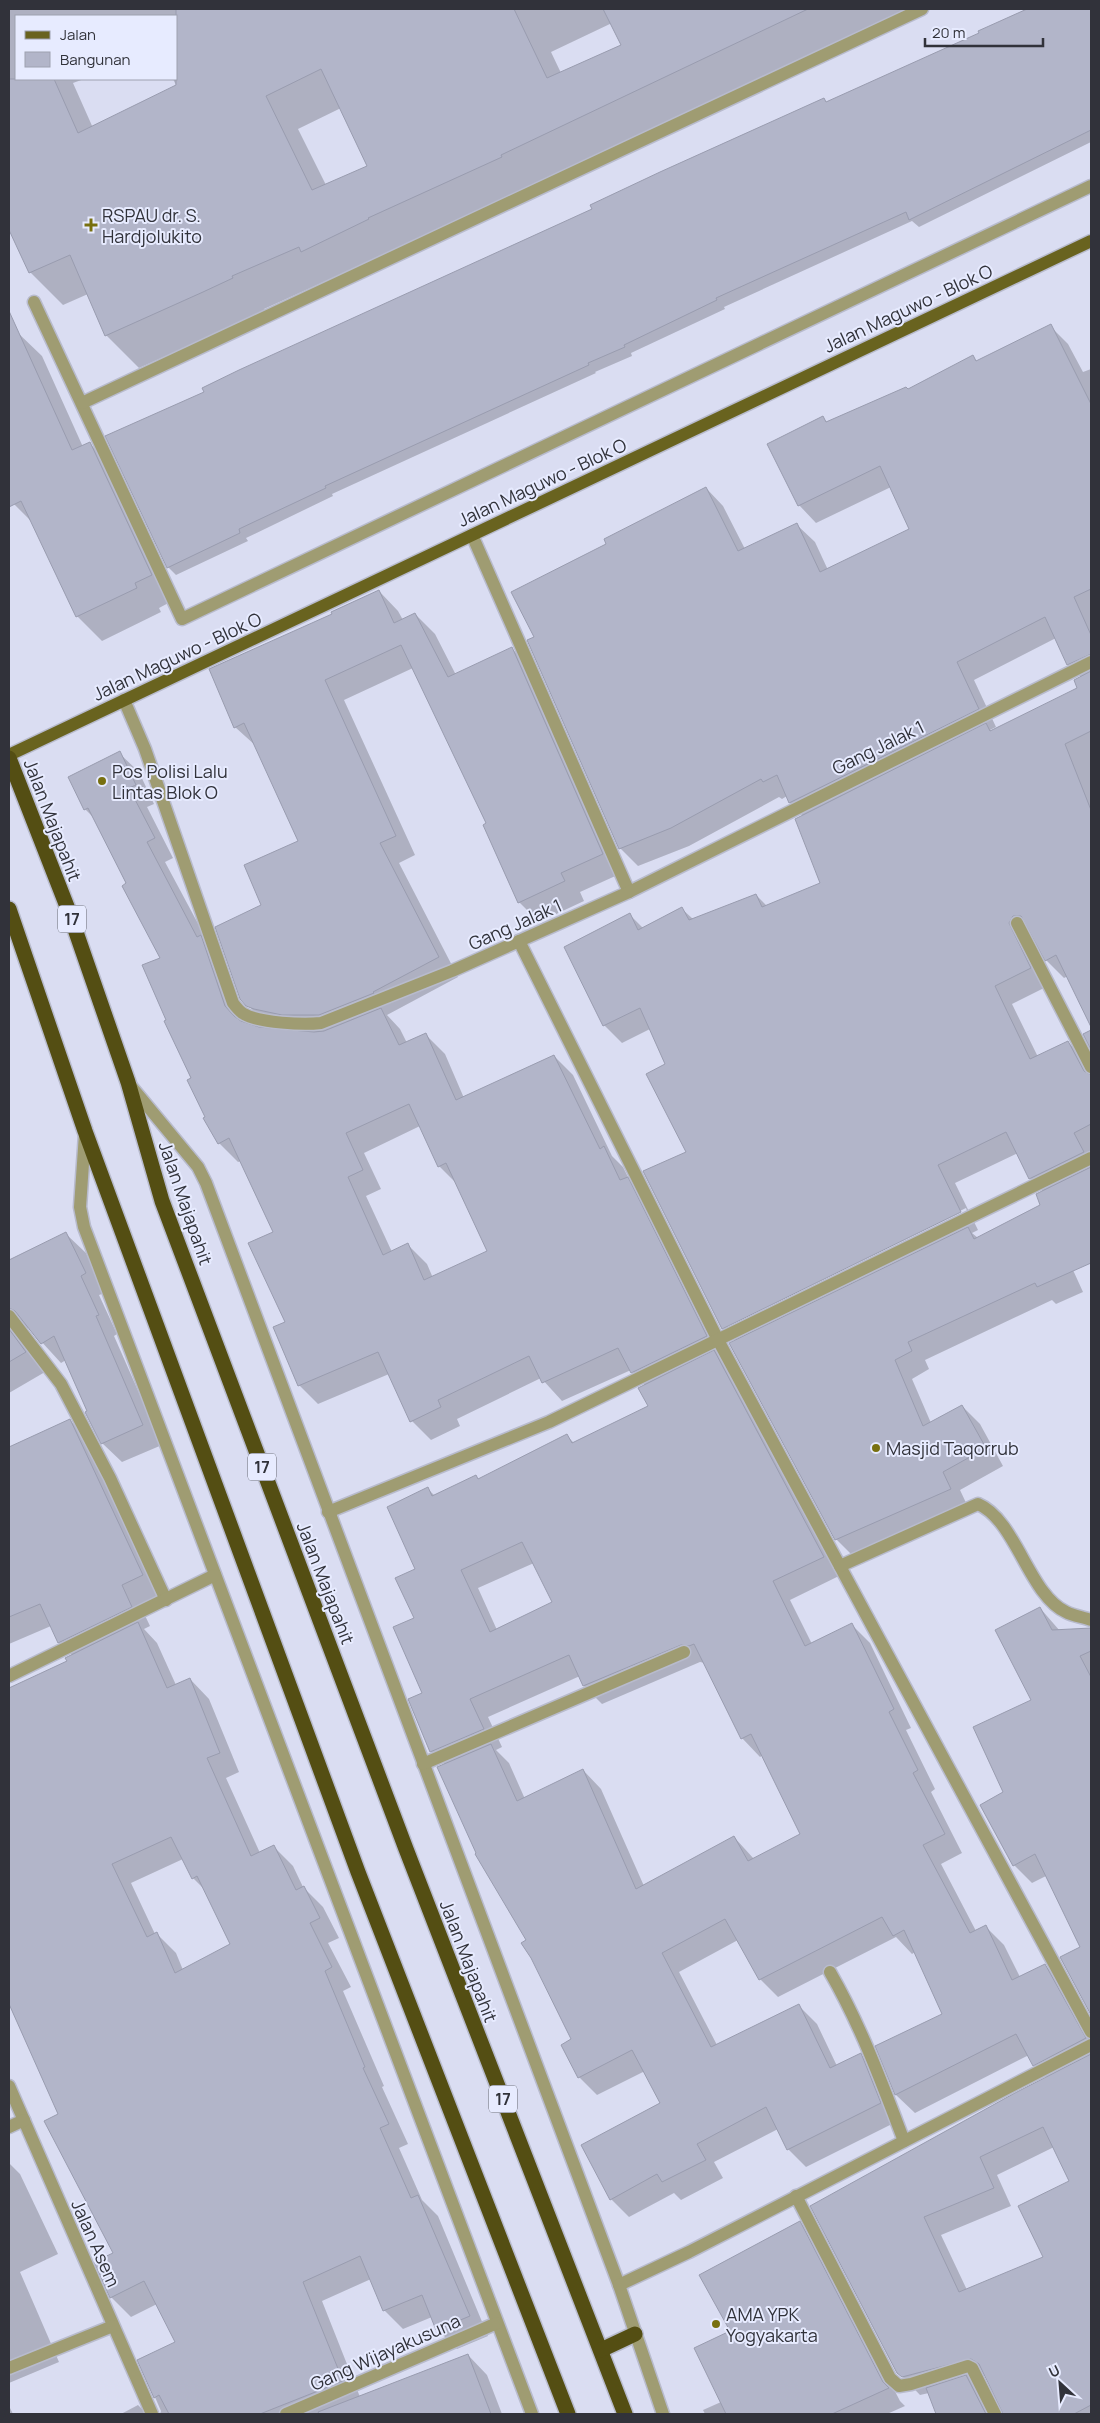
<svg xmlns="http://www.w3.org/2000/svg" width="1100" height="2423" viewBox="0 0 1100 2423" font-family="Manrope,sans-serif">
	<rect width="100%" height="100%" fill="#daddf2"/>
	<g fill="#0003" fill-rule="evenodd">
		<path d="M9,9H911L783,67L629,144L264,309L265,311L236,325L139,368L106,335L88,294L63,305L30,272L9,227ZM16,16H176V79H173L177,87L93,128L73,83L84,79H16ZM612,23L622,45L561,73L551,52ZM341,108L369,167L326,185L298,129Z"/>
		<path d="M1029,9H1091V142L919,227L912,221L724,307L725,309L631,353L632,356L595,372L596,373L332,494L333,496L246,538L248,541L176,575L168,567L206,393L824,99L827,103L981,34L980,31Z"/>
		<path d="M1050,326L1068,344L1083,372L1091,369V1024L1068,976L1064,978L1046,960L1031,932L1026,942L1048,986L1012,1004L1038,1057L1068,1042L1086,1060L1091,1070V1260L1073,1270L1083,1292L1056,1304L1052,1300L925,1360L929,1369L912,1379L931,1423L962,1406L980,1424L1003,1466L960,1490L968,1507L854,1557L836,1539L736,1341L723,1328L688,1153L666,1065L650,1029L622,1043L604,1025L630,915L644,929L682,909L693,919L756,895L767,906L822,884L803,816L790,803L787,796L782,799L779,797L689,846L638,866L620,848L536,638L608,545L706,488L723,506L745,549L797,525L815,542L828,570L911,530L891,487L816,523L799,505L823,418L828,423L909,390L972,357L978,362ZM1056,638L1068,664L1081,677L1079,688L992,731L990,730L996,727L974,680ZM1018,1153L1030,1178L1043,1192L1041,1206L978,1238L972,1233L978,1230L955,1183ZM966,1208L967,1211L728,1327V1324Z"/>
		<path d="M17,332L42,356L83,447L90,444L115,468L176,599L159,608L161,612L102,641L77,616L33,523L14,504L9,492V336Z"/>
		<path d="M379,591L398,611L403,620L415,614L435,634L456,675L512,649L532,668L622,873L580,892L584,901L539,922L519,902L487,824L413,668L344,700L415,855L399,863L458,977L387,1015L400,1029L407,1043L426,1035L445,1054L464,1098L554,1056L573,1075L612,1156L623,1167L630,1181L646,1198L725,1355L720,1358L732,1370L841,1575L790,1600L812,1644L852,1625L870,1643L911,1728L906,1730L935,1789L931,1792L962,1853L941,1864L976,1931L986,1927L1004,1945L1020,1977L1045,1965L1063,1984L1091,2035V2414H1004L986,2376H984L970,2380L984,2394L994,2414H937L929,2393L920,2395L898,2372L812,2207L1047,2078L1034,2065L1029,2055L915,2113L896,2095L877,2046L944,2014L915,1952L912,1954L896,1937L778,1997L760,1979L738,1940L679,1972L717,2045L799,2006L817,2024L837,2066L860,2054L879,2073L898,2121L806,2167L788,2149L778,2129L714,2162L723,2178L681,2200L674,2193L629,2217L611,2199L662,2103L645,2071L597,2095L579,2077L573,2040L528,1940L445,1765L431,1751L415,1618L417,1569L428,1489L435,1496L476,1477L479,1480L567,1436L574,1443L649,1406L645,1386L631,1370L562,1401L541,1378L457,1419L460,1426L431,1440L412,1421L389,1374L318,1404L299,1385L286,1323L274,1232L241,1161L238,1162L219,1143L207,1118L167,1020L162,958L95,819L85,809L119,753L139,772L154,804L147,807L173,858L165,862L210,946L220,955L243,1024L259,1029H280L268,1026L241,998L263,905L299,841L256,746L235,727L333,614ZM420,1126L439,1166L457,1184L489,1251L433,1278L427,1264L408,1245L392,1252L366,1196L381,1189L364,1153ZM534,1563L554,1603L497,1630L478,1588ZM700,1662L705,1663L742,1738L760,1757L763,1755L802,1835L754,1859L734,1837L644,1886L601,1789L583,1770L525,1799L509,1763L496,1750L502,1747L488,1717L580,1676L584,1686L602,1704ZM1054,2147L1071,2182L1045,2258L967,2290L941,2235L1011,2206L997,2175Z"/>
		<path d="M66,1234L86,1253L105,1293L99,1295L117,1334L114,1336L162,1445L122,1462L102,1443L66,1360L61,1363L29,1328L23,1329L45,1372L9,1393V1262Z"/>
		<path d="M70,1420L89,1440L161,1595L140,1605L150,1626L144,1629L157,1643L176,1685L190,1679L209,1699L239,1772L226,1778L260,1853L273,1846L293,1866L303,1887L323,1907L339,1938L328,1943L351,1987L343,1991L384,2086L382,2087L408,2144L399,2148L422,2200L438,2216L488,2336L457,2349L437,2329L432,2317L403,2329L384,2310L371,2279L322,2301L360,2397L468,2355L487,2375L502,2414H160L161,2411L139,2360L177,2342L157,2304L131,2317L111,2297L96,2262L115,2253L60,2115L9,2004V1689L68,1661L72,1655L59,1642L51,1626L9,1644V1448ZM183,1859L193,1878L207,1892L232,1944L183,1970L176,1953L157,1934H155L131,1883Z"/>
		<path d="M1040,1608L1060,1631L1082,1629L1091,1639V2013L1061,1957L1082,1948L1046,1876L1032,1883L1014,1865L1005,1793L1033,1701Z"/>
		<path d="M9,2163L20,2174L58,2254L20,2272L59,2362L9,2383Z"/>
		<path d="M800,2222L817,2240L900,2401L905,2406L887,2414H705L703,2410L721,2402L731,2332Z"/>
		<path d="M138,2405L147,2414H121Z"/>
		<path d="M9,2406L13,2414H9Z"/>
	</g>
	<g fill="#b2b5c9" stroke="#999caf" fill-rule="evenodd">
		<path d="M176,9H514L547,78L621,45L603,9H808L501,155L502,157L368,218L369,219L301,252L299,247L232,276L233,278L203,292L105,336L70,255L29,273L9,230V79H54L78,133L176,85ZM321,69L367,166L312,190L266,96Z"/>
		<path d="M1027,9H1091V130L909,220L906,212L716,298L717,300L624,345L625,347L588,363L589,365L325,486L326,488L239,529L240,533L167,568L105,436L204,392L202,388L239,370L592,209L590,205L660,172L824,98L826,102L979,33L978,31Z"/>
		<path d="M9,311L72,450L90,442L152,575L135,583L137,588L76,617L21,501L9,507Z"/>
		<path d="M1051,324L1091,404V589L1074,597L1091,635V654L1067,665L1045,617L957,662L979,709L789,803L777,775L763,782L761,779L671,828L619,849L527,640L534,637L511,592L606,544L604,539L706,487L738,551L797,523L820,572L909,529L880,466L798,506L767,444L823,416L826,422L906,387L908,389L973,355L976,361Z"/>
		<path d="M379,590L394,623L415,613L448,677L512,647L603,854L561,873L565,881L518,903L483,825L486,823L401,645L325,680L396,836L380,843L439,957L373,992L374,993L319,1015H282L254,1009L246,1006L240,999L215,927L261,905L244,865L298,841L244,723L234,728L209,669L332,614L331,612Z"/>
		<path d="M1091,671V731L1065,744L1091,810V1027L1056,955L1045,961L1021,916H1013L1009,923L1031,968L995,986L1030,1059L1068,1041L1084,1071L1091,1075V1124L1074,1133L1084,1152L1029,1179L1006,1132L938,1165L961,1212L722,1329L643,1171L686,1152L646,1074L665,1064L640,1008L603,1026L564,947L630,913L638,930L682,907L689,920L756,894L762,907L820,883L795,819L986,723L990,731L1077,688L1074,680Z"/>
		<path d="M120,751L136,785L129,788L155,838L147,842L197,937L201,935L225,1006L234,1016L241,1021L259,1027L314,1032L324,1031L381,1008L399,1045L426,1033L456,1100L554,1055L600,1149L604,1146L620,1180L628,1177L707,1336L631,1373L618,1348L542,1383L529,1356L438,1400L441,1407L410,1422L378,1352L298,1386L273,1327L285,1322L248,1243L273,1232L229,1138L218,1144L203,1118L205,1117L187,1080L191,1078L164,1021L166,1020L142,965L160,958L122,886L126,883L88,808L84,810L68,777ZM409,1104L438,1167L446,1163L487,1251L424,1280L408,1243L383,1255L348,1177L363,1170L346,1133Z"/>
		<path d="M1091,1030V1050L1083,1034Z"/>
		<path d="M1091,1167V1263L1037,1287L1035,1283L908,1342L912,1351L895,1360L923,1426L962,1405L986,1448L943,1472L951,1489L835,1540L729,1343L968,1227L974,1239L1040,1205L1036,1194Z"/>
		<path d="M66,1232L86,1273L81,1276L99,1315L96,1316L143,1425L101,1444L85,1412L87,1411L54,1336L41,1344L15,1311L9,1308V1260Z"/>
		<path d="M9,1329L26,1352L9,1362Z"/>
		<path d="M714,1350L824,1557L773,1581L805,1646L852,1623L894,1709L889,1712L918,1770L913,1773L945,1834L923,1845L970,1933L986,1925L1012,1980L1045,1964L1086,2038L1033,2066L1016,2034L895,2095L875,2046L942,2014L904,1930L893,1936L882,1917L759,1980L725,1919L662,1953L711,2047L799,2004L830,2068L861,2053L881,2103L787,2150L766,2107L697,2144L706,2160L662,2182L657,2174L610,2200L581,2145L660,2103L632,2050L578,2078L561,2045L571,2039L531,1958L521,1943L526,1940L475,1854L476,1853L437,1767L491,1744L517,1801L583,1769L636,1889L734,1836L748,1861L800,1834L751,1734L741,1739L694,1644L689,1646L681,1645L583,1686L569,1655L470,1699L484,1729L430,1752L408,1699L422,1693L393,1627L414,1618L395,1578L415,1569L387,1507L428,1487L432,1496L476,1475L478,1479L567,1434L572,1443L648,1406L638,1388ZM522,1542L552,1602L490,1632L461,1570Z"/>
		<path d="M70,1419L143,1575L122,1585L132,1607L58,1643L40,1604L9,1617V1447Z"/>
		<path d="M1040,1607L1052,1630L1091,1628V1651L1080,1656L1091,1677V2015L1060,1957L1080,1947L1035,1854L1013,1866L980,1805L1003,1792L973,1727L1031,1700L995,1630Z"/>
		<path d="M138,1622L167,1688L190,1678L220,1753L207,1758L251,1856L274,1845L296,1890L304,1886L320,1918L310,1923L332,1967L325,1971L365,2067L363,2068L389,2124L380,2128L411,2198L418,2195L470,2316L436,2330L422,2295L383,2311L360,2256L303,2282L343,2381L260,2414H169L159,2395L154,2398L137,2360L175,2342L144,2281L110,2298L94,2262L113,2253L44,2121L58,2114L9,2004V1688L67,1661L65,1658ZM171,1837L192,1879L197,1876L230,1944L175,1973L157,1932L147,1937L112,1864Z"/>
		<path d="M1091,2054V2405L1074,2414H1003L979,2364L971,2359L902,2377L897,2373L810,2206L1013,2094ZM1043,2127L1069,2181L1018,2206L1043,2257L959,2292L924,2217L994,2188L980,2157Z"/>
		<path d="M800,2221L883,2382L889,2388L832,2414H726L694,2348L730,2331L699,2275Z"/>
		<path d="M468,2354L491,2414H319L318,2412Z"/>
		<path d="M966,2375L986,2414H936L926,2388Z"/>
	</g>
	<g fill="none" stroke-linecap="round" stroke-linejoin="round">
		<g stroke="#b8bbcd" stroke-width="15">
			<g id="minor">
				<path d="M34,302L182,619L1091,186"/>
				<path d="M82,403L922,9"/>
				<path d="M472,535L629,892"/>
				<path d="M124,700L145,749L233,1003C236,1007 240,1012 244,1014C260,1023 303,1025 321,1023L452,971L629,892L1091,662"/>
				<path d="M1017,923L1091,1067"/>
				<path d="M519,941L718,1340L1091,2032"/>
				<path d="M130,1085L198,1167L206,1183L619,2285L663,2414"/>
				<path d="M85,1134L80,1207L84,1227L532,2414"/>
				<path d="M9,1316L61,1384L110,1478L166,1600"/>
				<path d="M328,1512L549,1422L1091,1158"/>
				<path d="M840,1566L978,1504C1016,1520 1029,1595 1066,1612C1073,1616 1083,1617 1091,1620"/>
				<path d="M9,1676L215,1575"/>
				<path d="M423,1764L684,1652"/>
				<path d="M830,1972C861,2026 882,2083 904,2141"/>
				<path d="M9,2086L152,2414"/>
				<path d="M9,2127L24,2120"/>
				<path d="M796,2196L890,2378L899,2386L911,2384L968,2366L972,2368L995,2414"/>
				<path d="M619,2285L689,2252L1091,2045"/>
				<path d="M9,2368L113,2326"/>
				<path d="M286,2414L497,2323"/>
			</g>
		</g>
		<g stroke="#b8bbcd" stroke-width="15">
			<path id="major" d="M9,755L1091,241"/>
		</g>
		<g stroke="#b8bbcd" stroke-width="18">
			<g id="highway">
				<path d="M9,758L68,909L128,1082L162,1201L406,1849L625,2414"/>
				<path d="M9,909L85,1131L358,1872L568,2414"/>
				<path d="M601,2350L635,2334"/>
			</g>
		</g>
		<use href="#minor" stroke="#9f9c72" stroke-width="12"/>
		<use href="#major" stroke="#69631f" stroke-width="12"/>
		<use href="#highway" stroke="#544e13" stroke-width="15"/>
	</g>
	<g fill="#787010" stroke="#e7ebff" stroke-width="2">
		<path d="M88.5 217.5h5v5h5v5h-5v5h-5v-5h-5v-5h5z"/>
		<circle cx="102" cy="781" r="5"/>
		<circle cx="876" cy="1448" r="5"/>
		<circle cx="716" cy="2324" r="5"/>
	</g>
	<g text-anchor="middle" dominant-baseline="central" stroke-width="4" stroke-linejoin="round" paint-order="stroke">
		<g fill="#e7ebff" stroke="#686a75" stroke-width="1">
			<rect x="58" y="905.5" width="28" height="27" rx="4"/>
			<rect x="248" y="1453.5" width="28" height="27" rx="4"/>
			<rect x="489" y="2085.5" width="28" height="27" rx="4"/>
		</g>
		<g font-size="16" font-weight="bold" fill="#31323a">
			<text x="72" y="919">17</text>
			<text x="262" y="1467">17</text>
			<text x="503" y="2099">17</text>
		</g>
		<g font-size="18" fill="#31323a" stroke="#e7ebff" text-anchor="start">
			<text x="102" y="215">RSPAU dr. S.<tspan x="102" dy="21">Hardjolukito</tspan></text>
			<text x="112" y="771">Pos Polisi Lalu<tspan x="112" dy="21">Lintas Blok O</tspan></text>
			<text x="886" y="1448">Masjid Taqorrub</text>
			<text x="726" y="2314">AMA YPK<tspan x="726" dy="21">Yogyakarta</tspan></text>
		</g>
		<g font-size="18" fill="#31323a" stroke="#e7ebff">
			<text transform="translate(908 308) rotate(-25)">Jalan Maguwo - Blok O</text>
			<text transform="translate(542 482) rotate(-25)">Jalan Maguwo - Blok O</text>
			<text transform="translate(177 656) rotate(-25)">Jalan Maguwo - Blok O</text>
			<text transform="translate(878 747) rotate(-26)">Gang Jalak 1</text>
			<text transform="translate(53 820) rotate(69)">Jalan Majapahit</text>
			<text transform="translate(515 924) rotate(-24)">Gang Jalak 1</text>
			<text transform="translate(186 1203) rotate(71)">Jalan Majapahit</text>
			<text transform="translate(326 1583) rotate(69)">Jalan Majapahit</text>
			<text transform="translate(469 1961) rotate(69)">Jalan Majapahit</text>
			<text transform="translate(96 2243) rotate(66)">Jalan Asem</text>
			<text transform="translate(385 2352) rotate(-24)">Gang Wijayakusuna</text>
		</g>
	</g>
	<rect width="1100" height="2423" fill="none" stroke="#31323a" stroke-width="20"/>
	<rect x="15" y="15" width="162" height="65" fill="#e7ebff" stroke="#9ea1b0"/>
	<rect x="25" y="31" width="25" height="8" fill="#69631f" stroke="#9ea1b0"/>
	<text x="60" y="40" font-size="15" fill="#31323a">Jalan</text>
	<rect x="25" y="52" width="25" height="15" fill="#b2b5c9" stroke="#9ea1b0"/>
	<text x="60" y="65" font-size="15" fill="#31323a">Bangunan</text>
	<g transform="translate(1060 2383) rotate(334)" stroke="#e7ebff" stroke-width="4" paint-order="stroke">
	<path d="M0-4L9 19L0 12L-9 19Z" fill="#31323a"/>
	<text y="-8" font-size="14" font-weight="bold" text-anchor="middle" fill="#31323a">U</text>
	</g>
	<path d="M925 38v8h118v-8" fill="none" stroke="#31323a" stroke-width="2.5"/>
	<text x="932" y="38" font-size="15" fill="#31323a" stroke="#e7ebff" stroke-width="4" paint-order="stroke">20 m</text>
</svg>
